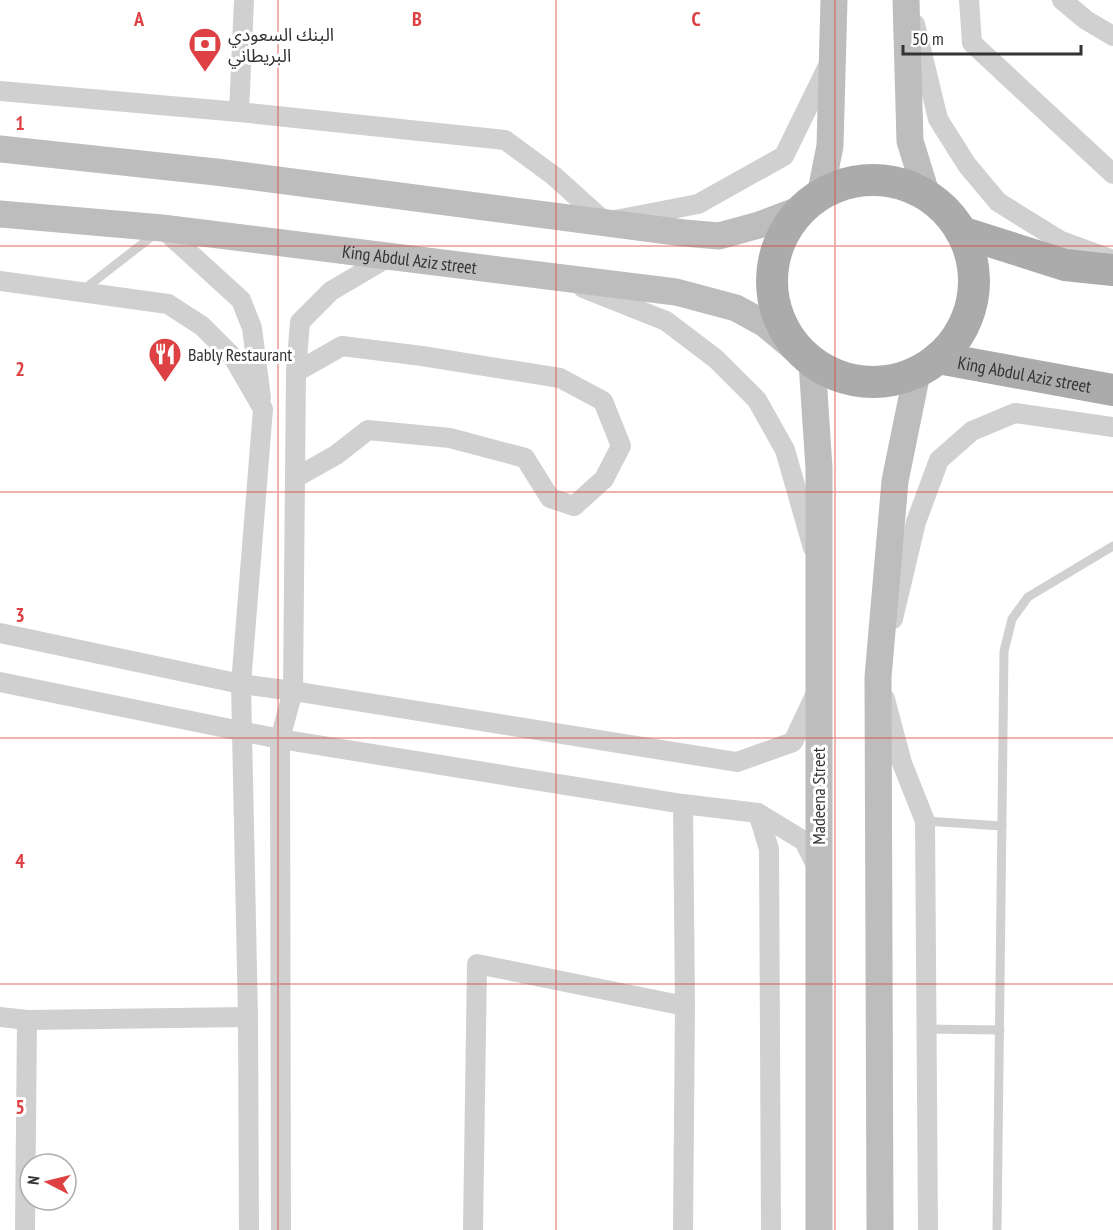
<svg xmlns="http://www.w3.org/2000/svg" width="1113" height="1230" viewBox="0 0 1113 1230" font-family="'PT Sans Narrow','Noto Sans Arabic',sans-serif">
	<rect width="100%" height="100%" fill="#fff"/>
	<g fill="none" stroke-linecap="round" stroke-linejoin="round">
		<g stroke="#d0d0d0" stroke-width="9">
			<path d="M83,290L155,234"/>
			<path d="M925,821L1002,826"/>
			<path d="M925,1029L1000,1030"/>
			<path d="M997,1230L1004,651L1012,619L1028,597L1113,546"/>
		</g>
		<g stroke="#d0d0d0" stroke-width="20">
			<path d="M244,0L239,112L505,140L554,176L605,222L698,204L784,156L829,64"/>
			<path d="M969,0L972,43L1113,174"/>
			<path d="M1062,0L1086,20L1113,36"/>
			<path d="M915,24L938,119L967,165L998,202L1061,241L1113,260"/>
			<path d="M0,91L239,112"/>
			<path d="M162,228L241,300L252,328L261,398"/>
			<path d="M0,281L168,304L202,326L233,357L263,409L241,684L248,1017L249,1230"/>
			<path d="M583,288L666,321L716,359L757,400L785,450L813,548"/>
			<path d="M295,478L336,455L368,430L450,438L525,458L550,498L574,506L604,479L621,446L603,401L560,378L422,356L342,346L296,372"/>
			<path d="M893,619L916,522L939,460L972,431L1015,413L1113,427"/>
			<path d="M0,633L241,684L293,691L737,762L793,742L817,691"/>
			<path d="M0,682L280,739L683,804L758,813L804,841L817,867"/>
			<path d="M885,699L902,763L925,821L928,1230"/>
			<path d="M683,804L685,1006L683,1230"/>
			<path d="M758,813L769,849L771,1230"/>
			<path d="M0,1017L27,1020L248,1017"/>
			<path d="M25,1230L27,1020"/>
			<path d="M281,1230L280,739L293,691L296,372L300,322L331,291L387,258"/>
			<path d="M473,1230L477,964L685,1006"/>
		</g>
		<g stroke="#bdbdbd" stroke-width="27">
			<path d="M906,0L910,141L927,196"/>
			<path d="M0,149L216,172L684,233L719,236L759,225L801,209"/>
			<path d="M820,196L830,146L834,0"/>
			<path id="s1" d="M0,214L162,228L676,292L736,308L765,324L802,355"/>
			<path d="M812,362L819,468V1230"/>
			<path d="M880,1230L878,677L895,481L917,373"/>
		</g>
		<g stroke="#ababab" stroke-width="32">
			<circle cx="873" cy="281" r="101"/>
			<path d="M961,232L1065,265L1113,270"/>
			<path id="s2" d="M938,358L1113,390"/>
		</g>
	</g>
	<path fill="none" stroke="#dd4143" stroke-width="1.5" stroke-opacity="0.55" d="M278,0V1230M556,0V1230M835,0V1230M0,246H1113M0,492H1113M0,738H1113M0,984H1113"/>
	<defs>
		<g id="bank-pin" transform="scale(1.725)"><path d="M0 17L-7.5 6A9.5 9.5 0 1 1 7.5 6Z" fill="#dd4143" stroke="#fff"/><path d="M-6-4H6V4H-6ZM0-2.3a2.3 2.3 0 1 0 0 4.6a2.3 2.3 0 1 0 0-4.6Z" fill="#fff"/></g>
		<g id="restaurant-pin" transform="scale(1.725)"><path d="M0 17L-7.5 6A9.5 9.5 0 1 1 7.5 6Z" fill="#dd4143" stroke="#fff"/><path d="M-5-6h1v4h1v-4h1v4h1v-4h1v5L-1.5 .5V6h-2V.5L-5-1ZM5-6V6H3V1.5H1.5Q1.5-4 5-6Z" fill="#fff"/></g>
	</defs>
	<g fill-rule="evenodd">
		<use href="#bank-pin" x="205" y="44"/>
		<use href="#restaurant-pin" x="165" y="354"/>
	</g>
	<g text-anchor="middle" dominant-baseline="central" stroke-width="6" stroke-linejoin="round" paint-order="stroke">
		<g font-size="18" fill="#333" stroke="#fff" text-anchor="start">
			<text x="228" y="34">البنك السعودي<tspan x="228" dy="21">البريطاني</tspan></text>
			<text x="188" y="354">Bably Restaurant</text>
		</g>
		<g font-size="18" fill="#333" stroke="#fff">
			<text stroke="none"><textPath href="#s1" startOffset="412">King Abdul Aziz street</textPath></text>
			<text stroke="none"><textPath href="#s2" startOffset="88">King Abdul Aziz street</textPath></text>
			<text transform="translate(818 796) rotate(-90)">Madeena Street</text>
		</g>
	</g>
	<g font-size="20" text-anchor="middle" font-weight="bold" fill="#dd4143" stroke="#fff" stroke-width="6" stroke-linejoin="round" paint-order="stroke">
		<text x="139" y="26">A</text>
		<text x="417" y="26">B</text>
		<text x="696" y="26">C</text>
		<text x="20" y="130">1</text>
		<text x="20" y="376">2</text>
		<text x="20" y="622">3</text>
		<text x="20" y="868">4</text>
		<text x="20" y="1114">5</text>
	</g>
	<g transform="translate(48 1182) rotate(277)"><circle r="28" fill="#ffffff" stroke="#adadad" stroke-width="1.5"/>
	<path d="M0-4.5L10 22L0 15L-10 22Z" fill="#dd4143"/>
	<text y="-9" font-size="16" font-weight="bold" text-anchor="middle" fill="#333333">N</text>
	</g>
	<path d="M903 45v9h178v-9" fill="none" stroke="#333333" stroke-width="3"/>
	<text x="912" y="45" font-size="18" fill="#333333" stroke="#ffffff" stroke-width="4.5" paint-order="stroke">50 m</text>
</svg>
